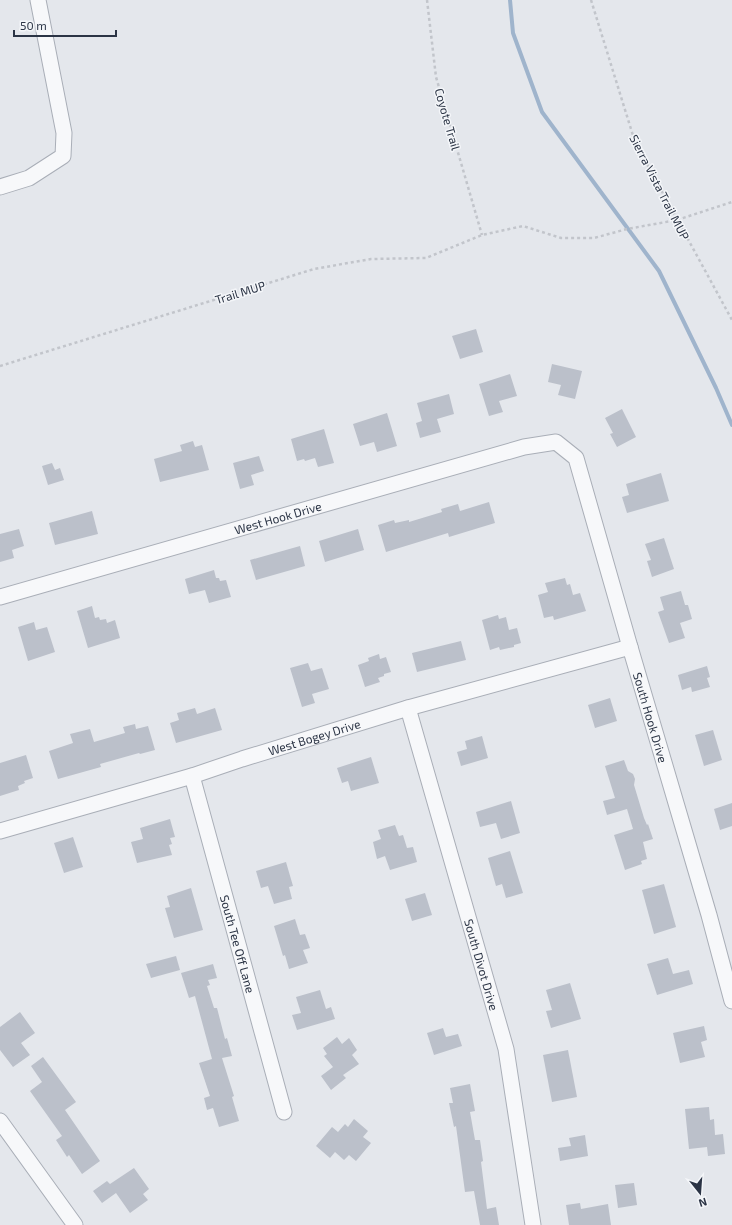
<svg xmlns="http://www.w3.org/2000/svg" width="732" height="1225" viewBox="0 0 732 1225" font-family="'Exo 2',sans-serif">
	<rect width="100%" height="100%" fill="#e4e7ec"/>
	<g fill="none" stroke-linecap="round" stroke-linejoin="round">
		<path stroke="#9fb4cc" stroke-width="4" d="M510,0L513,33L542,112L659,271L716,388L732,425"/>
	</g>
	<g fill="#bbc0ca">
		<path d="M476,329L483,352L460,359L452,336Z"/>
		<path d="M552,364L582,371L575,399L558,395L561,385L548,382Z"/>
		<path d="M510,374L517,396L499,401L503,412L489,416L479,384Z"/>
		<path d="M449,394L454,414L437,419L441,432L420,438L416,423L422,421L417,403Z"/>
		<path d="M622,409L636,437L617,447L610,434L613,433L605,418Z"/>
		<path d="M387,413L397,446L377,452L374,442L360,446L353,424Z"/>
		<path d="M324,429L334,463L318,467L315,458L305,461L304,459L297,461L291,439Z"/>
		<path d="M193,441L195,447L202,445L209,470L160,482L154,459L182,451L180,445Z"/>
		<path d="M259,456L264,471L251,475L254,485L240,489L233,463Z"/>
		<path d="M52,463L55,470L60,468L64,480L48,485L42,466Z"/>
		<path d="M661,473L669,501L627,513L622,497L629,495L626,484Z"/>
		<path d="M489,502L495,523L449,537L448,533L386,552L378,525L394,520L395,523L409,520V522L442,512L441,509L458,504L460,511Z"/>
		<path d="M92,511L98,534L55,545L49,523Z"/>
		<path d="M19,529L24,546L12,550L14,558L0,562V534Z"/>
		<path d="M358,529L364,550L325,562L319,541Z"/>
		<path d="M664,538L674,569L652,577L647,561L651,560L645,544Z"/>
		<path d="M300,546L305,566L256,580L250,560Z"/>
		<path d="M214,570L216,578H219L220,581L226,580L231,597L209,603L205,590L189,594L185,579Z"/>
		<path d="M565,578L567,585L570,584L573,595L580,593L586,611L554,620L553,616L544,618L538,595L548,592L545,583Z"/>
		<path d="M681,591L685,605H688L692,619L680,623L685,638L669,643L658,612L664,610L660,597Z"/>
		<path d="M92,606L95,618L99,617L100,620L106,619L107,623L115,620L120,638L88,648L77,611Z"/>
		<path d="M498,615L499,619L506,617L509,630L517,628L521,643L514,645V647L500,650L499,647L490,650L482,620Z"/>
		<path d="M34,622L36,630L47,627L55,652L28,661L18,627Z"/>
		<path d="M461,641L466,660L417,672L412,653Z"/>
		<path d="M379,654L380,659L386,657L391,672L384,674V676L378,678L380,682L365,687L358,665L369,661L368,658Z"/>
		<path d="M308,663L311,671L322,668L329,689L312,694L315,703L302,707L290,668Z"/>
		<path d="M707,666L710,677L707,678L710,687L692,692L691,687L682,690L678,675Z"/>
		<path d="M610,698L617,721L595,728L588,705Z"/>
		<path d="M195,708L197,714L215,708L222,730L176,743L170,723L179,720L177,713Z"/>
		<path d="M135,724L136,729L148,726L155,750L140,754L139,753L100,764L101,767L58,779L49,751L73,743L70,734L90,729L94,742L125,733L123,727Z"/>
		<path d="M713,730L722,760L704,766L695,735Z"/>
		<path d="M482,736L488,758L461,766L457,752L467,749L465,741Z"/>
		<path d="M26,755L33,778L24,781L25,783L18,786L19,790L0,796V763Z"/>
		<path d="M371,757L379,783L351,791L348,781L342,783L337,768Z"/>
		<path d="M624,760L628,771L633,774L635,779L634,785L644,818L647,825L648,824L653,839L643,842L647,859L641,861L642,864L625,870L614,835L633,829L627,809L607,815L603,801L615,798L605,766Z"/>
		<path d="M511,801L520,833L501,839L496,823L480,827L476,812Z"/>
		<path d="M732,803V826L720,830L714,809Z"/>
		<path d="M170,819L175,837L170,838L172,844L169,845L172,855L137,863L131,842L143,839L140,828Z"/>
		<path d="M395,825L399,836L403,835L407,848L413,847L417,862L390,870L385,856L377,859L373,842L381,839L378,830Z"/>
		<path d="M73,837L83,867L64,873L54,843Z"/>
		<path d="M510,851L523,893L506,898L502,884L496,886L488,858Z"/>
		<path d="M286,862L293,886L289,887L292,899L274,904L268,886L261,888L256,871Z"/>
		<path d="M664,884L676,927L654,934L642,890Z"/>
		<path d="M191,888L203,930L174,938L165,908L170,907L167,896Z"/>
		<path d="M425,893L432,915L412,921L405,899Z"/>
		<path d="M295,919L300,935L305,934L310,948L303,950L308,963L289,969L285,955L283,956L274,926Z"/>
		<path d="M176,956L180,970L151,978L146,964Z"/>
		<path d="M668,958L673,974L689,970L693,984L657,995L647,964Z"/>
		<path d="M213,964L217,978L208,980L210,985L207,986L214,1008H217L225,1039L227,1038L232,1056L222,1058L234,1096L232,1097L239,1121L219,1127L213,1108L207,1110L204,1098L210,1096L199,1063L212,1059L195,996L189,998L181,973Z"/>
		<path d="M570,983L581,1019L551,1028L546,1011L552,1010L546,990Z"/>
		<path d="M320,990L326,1009L331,1007L335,1019L297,1030L292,1015L301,1013L296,997Z"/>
		<path d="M20,1012L35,1033L21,1043L30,1055L13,1067L0,1050V1027Z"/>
		<path d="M704,1026L707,1040L701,1042L705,1057L680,1063L673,1033Z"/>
		<path d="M443,1028L446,1037L458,1034L462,1046L434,1055L427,1033Z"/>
		<path d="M337,1037L342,1044L349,1038L357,1050L352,1055L359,1064L343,1075L346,1078L331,1090L321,1076L333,1067L324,1056L327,1054L323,1048Z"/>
		<path d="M568,1050L577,1097L552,1102L543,1055Z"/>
		<path d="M43,1057L76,1102L65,1110L100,1161L82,1174L69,1155L67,1157L56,1140L62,1136L30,1091L42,1082L31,1066Z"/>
		<path d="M470,1084L475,1111L470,1112L475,1140H480L483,1161L481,1162L487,1209L496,1207L499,1225H480L474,1191L465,1192L456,1126L454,1127L449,1103H453L450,1088Z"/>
		<path d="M709,1107L710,1120L714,1119L715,1135L723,1134L725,1154L708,1156L707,1147L689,1149L685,1109Z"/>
		<path d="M354,1119L368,1131L363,1137L371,1143L356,1161L349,1155L344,1160L335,1152L330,1158L316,1146L332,1127L338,1132L345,1124L348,1127Z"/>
		<path d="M585,1135L588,1156L560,1161L558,1148L571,1146L569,1138Z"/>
		<path d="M134,1168L149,1189L143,1194L148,1200L130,1213L116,1193L102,1203L93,1191L107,1181L110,1184Z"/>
		<path d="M634,1183L637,1205L618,1208L615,1185Z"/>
		<path d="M580,1203L581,1209L608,1204L611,1225H569L566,1205Z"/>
	</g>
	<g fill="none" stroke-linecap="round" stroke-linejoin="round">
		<g stroke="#a9aeb7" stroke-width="17">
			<g id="street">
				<path d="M0,187L29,178L63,156L64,133L38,0"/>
				<path id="s1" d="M0,597L524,447L556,442L576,458L630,647L709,915L732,1001"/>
				<path id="s2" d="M408,708L506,1049L533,1225"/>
				<path id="s3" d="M192,776L284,1112"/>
				<path id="s4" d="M0,831L192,776L242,759L408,708L630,647"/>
				<path d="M0,1121L75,1225"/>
			</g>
		</g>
		<g stroke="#c2c5cb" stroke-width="2.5" stroke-dasharray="3 3" stroke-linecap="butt">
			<path d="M427,0L436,77L482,235"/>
			<path d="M591,0L635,142L732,320"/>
			<path d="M0,366L314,269L371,259L426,258L482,235L523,226L561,238H594L627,229L677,220L732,202"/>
		</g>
		<use href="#street" stroke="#f7f8fa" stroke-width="15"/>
	</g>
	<g text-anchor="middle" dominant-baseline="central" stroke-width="3" stroke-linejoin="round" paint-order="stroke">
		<g font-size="12" fill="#2b3445" stroke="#f4f6f9">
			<text transform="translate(448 119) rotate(74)">Coyote Trail</text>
			<text transform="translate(660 187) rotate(63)">Sierra Vista Trail MUP</text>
			<text transform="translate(240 292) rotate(-17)">Trail MUP</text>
			<text stroke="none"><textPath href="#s1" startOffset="289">West Hook Drive</textPath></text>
			<text stroke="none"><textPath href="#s1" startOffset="873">South Hook Drive</textPath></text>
			<text stroke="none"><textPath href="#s4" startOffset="328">West Bogey Drive</textPath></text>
			<text stroke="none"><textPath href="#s3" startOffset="174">South Tee Off Lane</textPath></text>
			<text stroke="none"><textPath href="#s2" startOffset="267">South Divot Drive</textPath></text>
		</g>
	</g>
	<g transform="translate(700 1193) rotate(163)" stroke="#f4f6f9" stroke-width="3" paint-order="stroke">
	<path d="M0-3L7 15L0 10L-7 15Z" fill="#2b3445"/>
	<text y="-6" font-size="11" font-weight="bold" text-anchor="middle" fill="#2b3445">N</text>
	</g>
	<path d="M14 30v6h102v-6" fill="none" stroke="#2b3445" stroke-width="2"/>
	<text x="20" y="30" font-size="12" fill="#2b3445" stroke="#f4f6f9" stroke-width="3" paint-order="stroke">50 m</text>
</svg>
